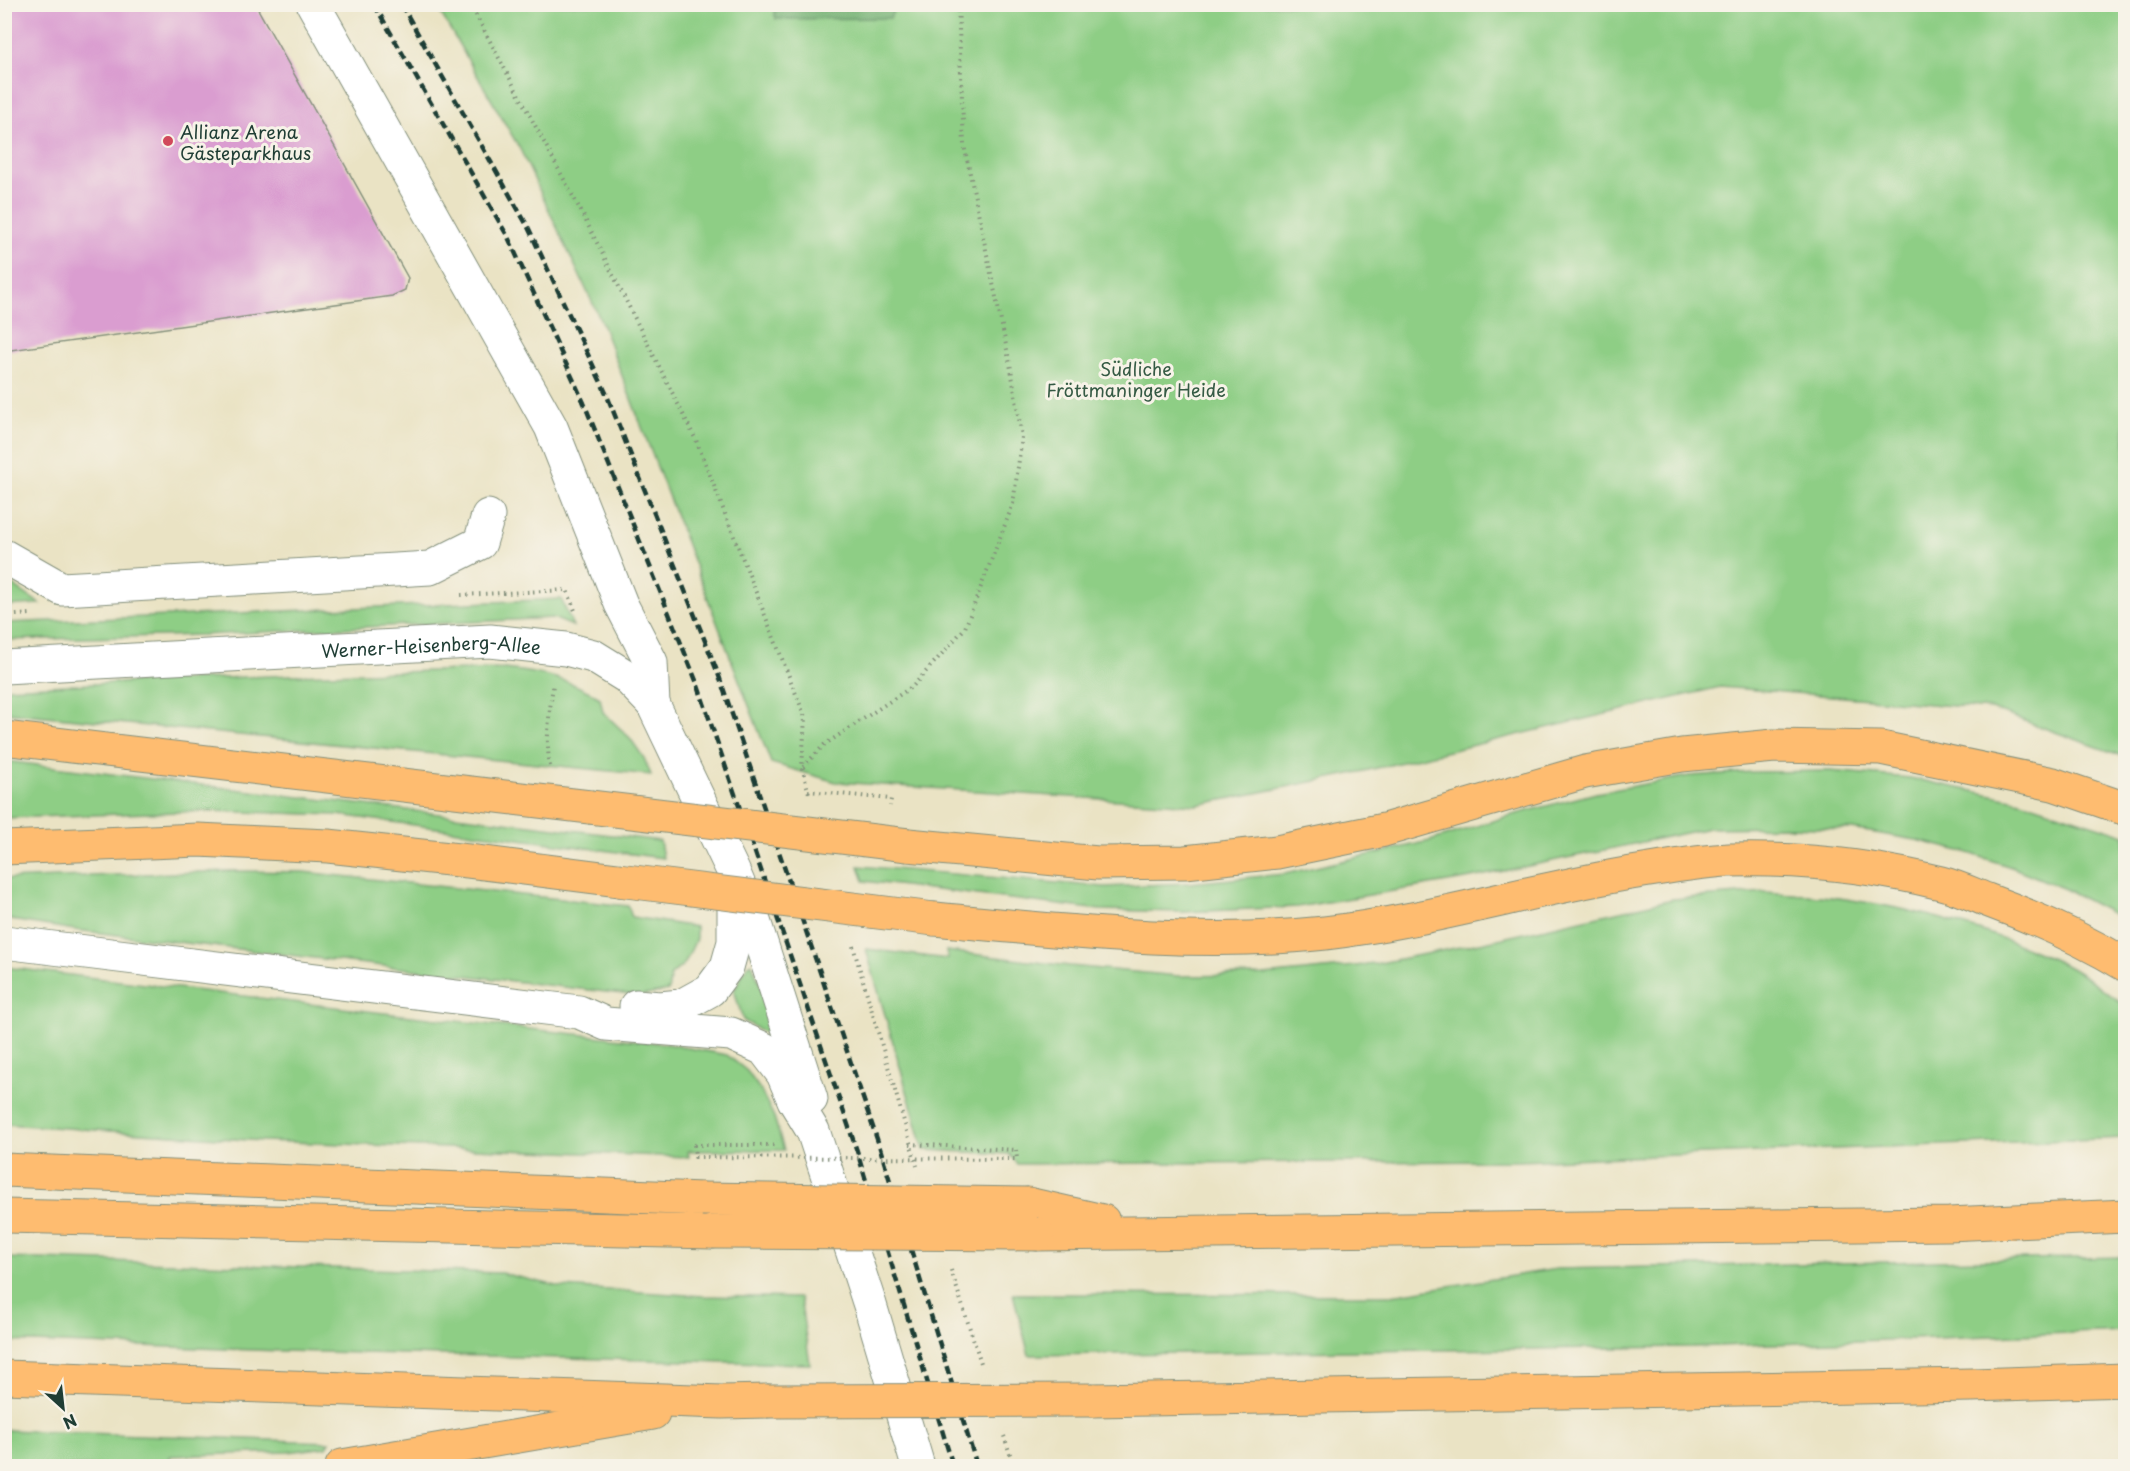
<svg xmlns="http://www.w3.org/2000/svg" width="2130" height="1471" viewBox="0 0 2130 1471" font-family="'Playpen Sans',sans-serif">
	<rect width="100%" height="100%" fill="#f7f3e8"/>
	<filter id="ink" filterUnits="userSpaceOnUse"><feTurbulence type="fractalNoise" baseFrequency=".0167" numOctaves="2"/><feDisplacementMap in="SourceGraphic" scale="12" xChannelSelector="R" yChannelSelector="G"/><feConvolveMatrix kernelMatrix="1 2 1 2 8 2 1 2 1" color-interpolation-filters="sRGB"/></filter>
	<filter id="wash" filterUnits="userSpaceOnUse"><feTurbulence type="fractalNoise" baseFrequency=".008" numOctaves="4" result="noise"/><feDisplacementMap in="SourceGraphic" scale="24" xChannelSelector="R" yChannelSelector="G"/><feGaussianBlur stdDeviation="1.35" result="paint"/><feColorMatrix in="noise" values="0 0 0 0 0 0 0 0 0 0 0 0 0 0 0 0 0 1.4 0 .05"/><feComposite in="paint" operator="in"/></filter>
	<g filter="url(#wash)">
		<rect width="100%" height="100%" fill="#eae3c4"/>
		<g fill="#8ece85" stroke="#56865c" stroke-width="1.5">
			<path d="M436,5H2125V757L1991,709L1720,687L1360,772L1197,805L836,782L771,763L601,321L520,149Z"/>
			<path d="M5,580L40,604L5,606Z"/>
			<path d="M561,599L573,626L553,618L202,635L5,640V623Z"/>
			<path d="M504,669C542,673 567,678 600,698L603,712L630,738L644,758L651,775L5,712V688L292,675Z"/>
			<path d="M5,761L660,841L663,858L339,815L209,811L5,818Z"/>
			<path d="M1830,771L1910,778L2021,801L2125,835V920L2065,889L2014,868L1972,854L1916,840L1852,829L1787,827L1709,828L1466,879L1297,907L1184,912L1100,910L864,881L859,866L1104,887L1190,883L1285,874L1430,841L1505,817L1596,793L1689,776L1753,772Z"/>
			<path d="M232,871L303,872L628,906L632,917L696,927V939L685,963L671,975L668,991L640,996L75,930L5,919L4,879Z"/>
			<path d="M1766,892C1794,895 1824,895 1852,900C1925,911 1999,933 2065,965C2086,975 2106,992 2125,1006V1138L1518,1161L1017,1164L1009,1154L924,1150L866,949L948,959L946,951L1070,966L1178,976L1264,975L1375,964L1485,942L1673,899Z"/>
			<path d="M752,963L779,1035L770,1036L743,1020L734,990L747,966Z"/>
			<path d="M4,967L384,1013L667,1044L727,1055L747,1071L761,1091L774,1117L784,1150L688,1151L689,1157L263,1141L5,1124Z"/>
			<path d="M2125,1257V1331L1692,1347L1029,1355L1013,1294L1391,1295L1557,1269Z"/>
			<path d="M5,1258L501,1273L561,1287L703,1296L800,1298L810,1364L282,1351L5,1341Z"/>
			<path d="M5,1430L297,1441L330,1442L327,1447L288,1452L170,1456L171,1466H5Z"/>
		</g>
		<path fill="#72b172" stroke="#487753" stroke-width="1.5" d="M773,5V4L896,5L890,18L776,19Z"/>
		<g id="blocks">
			<path fill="#da9dd0" d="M4,4H255L408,278L405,290L392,296L4,351Z"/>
		</g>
	</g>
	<g filter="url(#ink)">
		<use href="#blocks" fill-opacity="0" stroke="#84907c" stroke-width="1.5"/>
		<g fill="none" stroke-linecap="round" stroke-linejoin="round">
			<g stroke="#84907c" stroke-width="35">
				<g id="minor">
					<path d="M313,4L551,427L621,604L651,662L653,704"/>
					<path d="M4,556L62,589L430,568L480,543L488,516"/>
					<path id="s1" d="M4,667L490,641L566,649L593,656L627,677L653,704L733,871L754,921L811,1099"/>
					<path d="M4,942L579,1012L606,1024L731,1034L764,1049L783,1074L794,1100L813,1131L870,1305L918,1466"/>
					<path d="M636,1006L660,1008L681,1006L710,990L727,967L734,942V889"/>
				</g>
			</g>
			<g stroke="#84907c" stroke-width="35">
				<g id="highway">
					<path d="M4,738L590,807"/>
					<path d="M908,845L1098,863L1185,862L1277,852L1384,830L1585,772L1682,755L1774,746L1881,748L2053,784L2126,809"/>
					<path d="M4,848L198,840L328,846L468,861L618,880"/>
					<path d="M934,919C1064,931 1195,947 1325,933C1437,920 1545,885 1656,869C1680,865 1705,861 1729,860C1799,858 1873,866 1941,883C1957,887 1972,894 1987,900C2036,918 2081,938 2126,965"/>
					<path d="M4,1170L702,1199"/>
					<path d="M1028,1204L1103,1221"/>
					<path d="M4,1216L712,1232"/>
					<path d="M1038,1234L1949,1224L2126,1216"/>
					<path d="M4,1377L722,1402L767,1401"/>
					<path d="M1093,1400L1972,1385L2126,1380"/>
					<path d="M342,1466L653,1413"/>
				</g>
			</g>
			<g stroke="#84907c" stroke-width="4" stroke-dasharray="1.5 4.5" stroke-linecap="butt">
				<path d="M470,4L582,213L696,440L805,717L802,768L810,797"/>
				<path d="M461,595L567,590L576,613"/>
				<path d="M4,616L31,614"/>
				<path d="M550,766C545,739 550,711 553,684"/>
				<path d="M803,767L824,745L913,686L965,628L1013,504L1022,437L1011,369L964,145L958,4"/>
				<path d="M808,791L891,799L890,806"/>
				<path d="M853,946L917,1166"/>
				<path d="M910,1144L1016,1150"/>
				<path d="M694,1145H778"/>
				<path d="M951,1270L981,1363"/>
				<path d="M1004,1436L1014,1466"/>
			</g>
			<use href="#minor" stroke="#fff" stroke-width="33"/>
			<use href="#highway" stroke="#febc70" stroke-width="33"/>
			<g stroke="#1f3d34" stroke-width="4.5" stroke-dasharray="9 4.5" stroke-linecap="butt">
				<path d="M374,4L508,237L584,403L697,683L857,1151L953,1466"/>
				<path d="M401,4L528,227L606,393L719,676L879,1145L977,1466"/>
			</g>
			<g stroke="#84907c" stroke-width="35" stroke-linecap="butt">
				<g id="highway-bridge">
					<path d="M590,807L908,845"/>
					<path d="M618,880L934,919"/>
					<path d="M702,1199L1028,1204"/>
					<path d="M712,1232L1038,1234"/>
					<path d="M767,1401L1093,1400"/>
				</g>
			</g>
			<path stroke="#84907c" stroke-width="4" stroke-dasharray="1.5 4.5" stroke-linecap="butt" d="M694,1145L695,1157L1017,1159L1016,1150"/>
			<use href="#highway-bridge" stroke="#febc70" stroke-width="33"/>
		</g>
	</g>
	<circle fill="#d1495b" stroke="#f7f3e8" stroke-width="2" cx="168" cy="141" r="6"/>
	<g text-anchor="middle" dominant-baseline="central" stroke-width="6" stroke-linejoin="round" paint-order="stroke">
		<g font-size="18" fill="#1f3d34" stroke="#f7f3e8" text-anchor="start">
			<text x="180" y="131">Allianz Arena<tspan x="180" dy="21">Gästeparkhaus</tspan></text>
		</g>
		<g font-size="18" fill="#355a44" stroke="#f7f3e8">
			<text x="1136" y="368">Südliche<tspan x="1136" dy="21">Fröttmaninger Heide</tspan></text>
		</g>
		<g font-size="18" fill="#1f3d34" stroke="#f7f3e8">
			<text stroke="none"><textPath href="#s1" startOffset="428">Werner-Heisenberg-Allee</textPath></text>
		</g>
	</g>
	<rect width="2130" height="1471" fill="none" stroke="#f7f3e8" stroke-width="24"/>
	<g transform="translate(63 1408) rotate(153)" stroke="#f7f3e8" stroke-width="4.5" paint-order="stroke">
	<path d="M0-4.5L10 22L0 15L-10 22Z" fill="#1f3d34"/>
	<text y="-9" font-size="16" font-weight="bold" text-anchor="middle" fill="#1f3d34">N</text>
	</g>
</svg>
